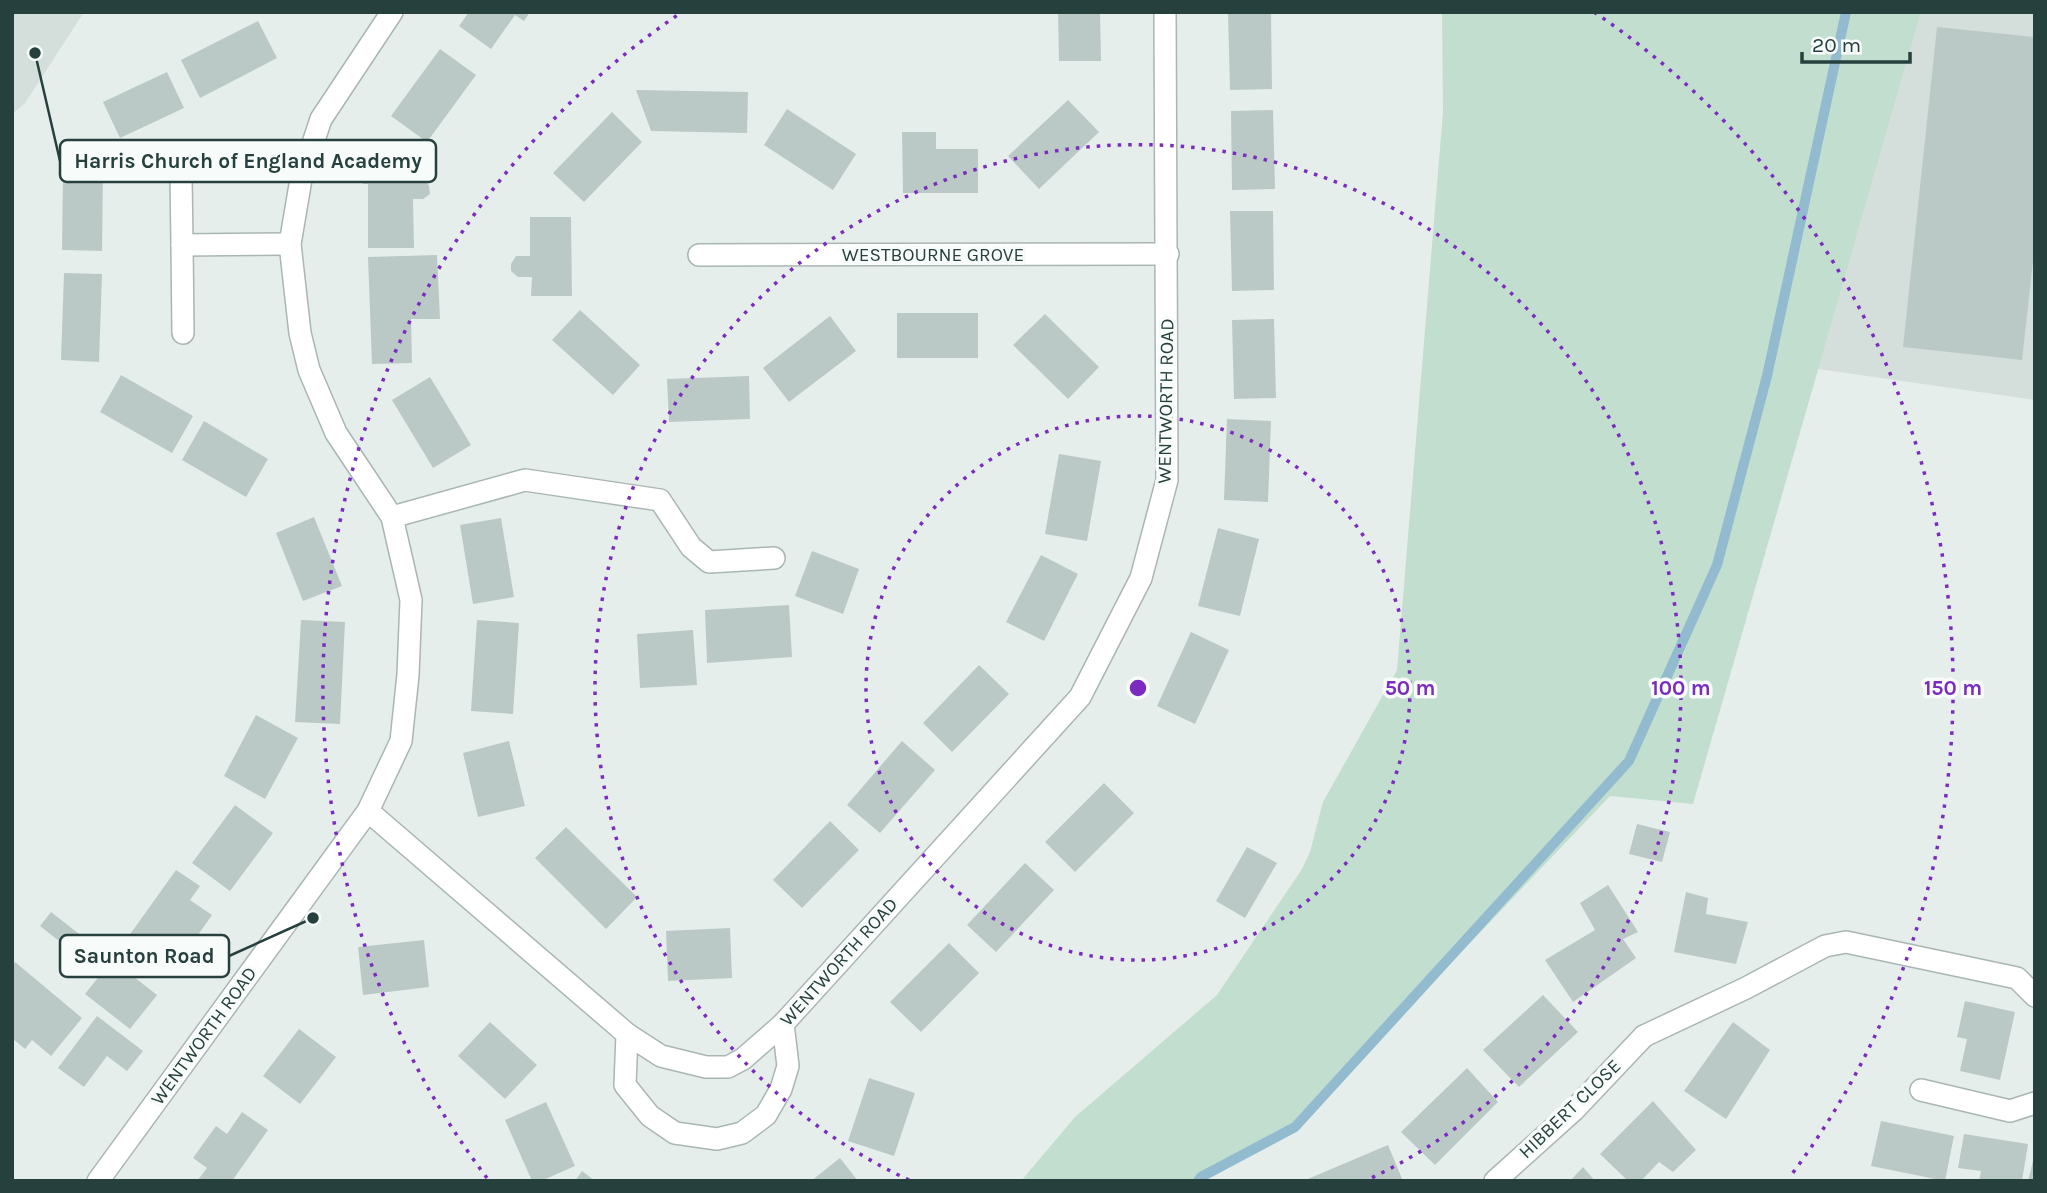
<svg xmlns="http://www.w3.org/2000/svg" width="2047" height="1193" viewBox="0 0 2047 1193" font-family="Karla,sans-serif">
	<rect width="100%" height="100%" fill="#e6eeec"/>
	<g fill="#d4dedb">
		<path d="M12,12H84L25,103L12,114Z"/>
		<path d="M1921,12H2035V400L1818,369Z"/>
	</g>
	<path fill="#c1dece" d="M1442,12H1921L1693,804L1610,796L1294,1128L1203,1175L1200,1181H1021L1075,1117L1217,995L1302,869L1310,852L1323,802L1397,670L1443,112Z"/>
	<g fill="none" stroke-linecap="round" stroke-linejoin="round">
		<path stroke="#92bbd0" stroke-width="10" d="M1198,1181L1201,1177L1295,1127L1629,761L1717,565L1767,376L1846,12"/>
	</g>
	<g fill="#bbc9c6">
		<path d="M469,12H530L524,21L515,15L491,49L459,26Z"/>
		<path d="M1058,12H1100L1101,61H1059Z"/>
		<path d="M1228,12H1271L1272,89L1230,90Z"/>
		<path d="M258,21L277,58L200,98L181,60Z"/>
		<path d="M1937,27L2035,37V243L2022,360L1903,347Z"/>
		<path d="M440,49L476,75L427,142L391,116Z"/>
		<path d="M167,72L184,108L120,138L103,102Z"/>
		<path d="M636,90L748,92L747,133L651,131Z"/>
		<path d="M1068,100L1099,132L1039,189L1008,156Z"/>
		<path d="M787,109L856,154L833,190L764,145Z"/>
		<path d="M1273,110L1275,189L1232,190L1231,111Z"/>
		<path d="M612,112L642,142L584,202L553,173Z"/>
		<path d="M902,132H936V149H978V193H903Z"/>
		<path d="M363,148H392V166H414V178L424,179L429,186L430,194L423,199H413L414,248H368V184H363Z"/>
		<path d="M63,171H103L102,251L62,250Z"/>
		<path d="M1230,211H1273L1274,290L1232,291Z"/>
		<path d="M530,217H571L572,296H531L532,277H518L511,271V264L516,256H530Z"/>
		<path d="M437,255L440,319H411L412,363L372,364L368,257Z"/>
		<path d="M64,273L102,274L99,362L61,360Z"/>
		<path d="M580,310L640,365L613,395L552,340Z"/>
		<rect x="897" y="313" width="81" height="45"/>
		<path d="M1045,314L1099,367L1068,399L1013,345Z"/>
		<path d="M830,316L856,351L789,402L763,368Z"/>
		<path d="M1274,319L1276,398L1234,399L1232,320Z"/>
		<path d="M121,375L193,416L172,453L100,412Z"/>
		<path d="M749,376L750,419L669,422L667,379Z"/>
		<path d="M430,377L471,445L433,468L392,400Z"/>
		<path d="M1227,419L1271,421L1268,502L1224,500Z"/>
		<path d="M204,421L268,459L246,497L182,460Z"/>
		<path d="M1059,454L1101,461L1087,541L1045,534Z"/>
		<path d="M314,517L342,586L303,601L276,533Z"/>
		<path d="M501,518L514,597L473,604L460,525Z"/>
		<path d="M1218,528L1259,539L1240,616L1198,606Z"/>
		<path d="M812,551L859,569L843,614L795,596Z"/>
		<path d="M1041,555L1078,574L1044,641L1006,622Z"/>
		<path d="M789,605L792,657L707,663L705,610Z"/>
		<path d="M301,620L345,622L340,724L295,722Z"/>
		<path d="M477,620L519,623L513,714L471,711Z"/>
		<path d="M693,630L697,685L640,688L637,634Z"/>
		<path d="M1191,632L1229,650L1195,724L1157,706Z"/>
		<path d="M979,665L1009,694L952,752L923,723Z"/>
		<path d="M256,715L298,738L265,799L224,776Z"/>
		<path d="M509,741L525,806L478,817L463,753Z"/>
		<path d="M902,741L935,770L880,833L847,805Z"/>
		<path d="M1104,783L1134,813L1075,872L1045,842Z"/>
		<path d="M235,805L273,833L230,891L192,863Z"/>
		<path d="M830,821L859,850L802,908L773,880Z"/>
		<path d="M1637,824L1670,832L1662,862L1629,854Z"/>
		<path d="M566,827L637,897L606,929L535,858Z"/>
		<path d="M1247,847L1277,863L1245,918L1216,901Z"/>
		<path d="M1025,863L1054,890L996,952L967,925Z"/>
		<path d="M176,870L200,886L190,900L212,915L177,965L165,957L155,971L121,947Z"/>
		<path d="M1608,885L1638,932L1623,939L1636,958L1573,1002L1545,960L1595,930L1580,903Z"/>
		<path d="M1686,892L1708,898L1706,914L1748,922L1736,964L1674,952Z"/>
		<path d="M51,912L157,995L130,1029L85,994L101,974L40,926Z"/>
		<path d="M730,928L732,978L668,981L666,931Z"/>
		<path d="M424,940L429,987L363,995L358,947Z"/>
		<path d="M949,943L979,973L921,1032L890,1002Z"/>
		<path d="M15,962L82,1018L51,1056L32,1040L25,1049L12,1038V965Z"/>
		<path d="M1543,995L1578,1032L1519,1087L1483,1050Z"/>
		<path d="M1965,1001L2015,1012L2000,1080L1960,1071L1967,1039L1957,1037Z"/>
		<path d="M97,1016L143,1051L127,1071L107,1056L84,1087L58,1068Z"/>
		<path d="M490,1022L537,1065L505,1099L458,1056Z"/>
		<path d="M1733,1022L1770,1050L1726,1119L1684,1091Z"/>
		<path d="M299,1029L336,1057L300,1104L263,1076Z"/>
		<path d="M1467,1068L1498,1102L1435,1165L1401,1132Z"/>
		<path d="M869,1078L915,1093L894,1156L848,1141Z"/>
		<path d="M1653,1101L1696,1150L1673,1172L1659,1162L1641,1181H1628L1600,1154Z"/>
		<path d="M546,1102L575,1166L541,1181H532L505,1120Z"/>
		<path d="M242,1112L268,1130L232,1181H197L207,1168L193,1158L216,1126L227,1134Z"/>
		<path d="M1881,1121L1954,1136L1945,1181L1871,1166Z"/>
		<path d="M1964,1134L2028,1144L2022,1181H1979L1981,1171L1958,1168Z"/>
		<path d="M1388,1145L1403,1181H1303Z"/>
		<path d="M2034,1157L2035,1181H2028Z"/>
		<path d="M840,1158L858,1181H811Z"/>
		<path d="M1583,1167L1595,1181H1570Z"/>
		<path d="M582,1171L595,1181H575Z"/>
	</g>
	<g fill="none" stroke-linecap="round" stroke-linejoin="round">
		<g stroke="#a9b6b4" stroke-width="24">
			<g id="lane">
				<path d="M627,1034L625,1085L650,1116L675,1133L717,1139L742,1133L766,1115L781,1089L788,1066L783,1024"/>
				<path d="M1644,1036L1746,988L1825,946L1846,942L2017,978L2035,996"/>
				<path d="M1921,1090L2010,1111L2035,1103"/>
			</g>
		</g>
		<g stroke="#a9b6b4" stroke-width="24">
			<g id="street">
				<path d="M181,175L182,245L290,244"/>
				<path d="M182,245L183,333"/>
				<path d="M699,255L1168,254"/>
				<path d="M392,517L525,480L660,500L691,547L709,562L774,558"/>
				<path d="M368,811L401,741L408,675L411,600L392,517L336,433L309,370L300,333L290,244L301,179L321,119L392,12"/>
				<path d="M98,1181L368,811L627,1034L661,1056L706,1067H728L743,1059L783,1024L1080,697L1141,578L1167,480L1165,12"/>
				<path d="M1495,1181L1574,1110L1644,1036"/>
			</g>
		</g>
		<use href="#lane" stroke="#fff" stroke-width="21"/>
		<use href="#street" stroke="#fff" stroke-width="21"/>
	</g>
	<g fill="none" stroke="#7b2cbf" stroke-width="3.5" stroke-dasharray="3.5 7">
		<circle cx="1138" cy="688" r="272"/>
		<path d="M909 1180A543 543 0 1 1 1367 1180"/>
		<path d="M487 1178A815 815 0 0 1 682 12M1594 12A815 815 0 0 1 1789 1178"/>
	</g>
	<g text-anchor="middle" dominant-baseline="central" stroke-width="7" stroke-linejoin="round" paint-order="stroke">
		<g font-size="19" fill="#26403e" stroke="#f7fbf9">
			<text x="933" y="255">WESTBOURNE GROVE</text>
			<text transform="translate(1166 401) rotate(-89)">WENTWORTH ROAD</text>
			<text transform="translate(839 962) rotate(-48)">WENTWORTH ROAD</text>
			<text transform="translate(204 1036) rotate(-54)">WENTWORTH ROAD</text>
			<text transform="translate(1570 1109) rotate(-44)">HIBBERT CLOSE</text>
		</g>
	</g>
	<circle cx="1138" cy="688" r="10" fill="#7b2cbf" stroke="#f7fbf9" stroke-width="3.5"/>
	<g font-size="21" text-anchor="middle" font-weight="bold" fill="#7b2cbf" stroke="#f7fbf9" stroke-width="7" stroke-linejoin="round" paint-order="stroke">
		<text x="1410" y="695">50 m</text>
		<text x="1681" y="695">100 m</text>
		<text x="1953" y="695">150 m</text>
	</g>
	<path fill="none" stroke="#26403e" stroke-width="2.5" d="M35 53L60 161M313 918L229 956"/>
	<g fill="#26403e" stroke="#f7fbf9" stroke-width="2.5">
		<circle cx="35" cy="53" r="7"/>
		<circle cx="313" cy="918" r="7"/>
	</g>
	<g fill="#f7fbf9" stroke="#26403e" stroke-width="2.5">
		<rect x="60" y="140" width="376" height="42" rx="7"/>
		<rect x="60" y="935" width="169" height="42" rx="7"/>
	</g>
	<g font-size="21" text-anchor="middle" font-weight="bold" fill="#26403e">
		<text x="248" y="168">Harris Church of England Academy</text>
		<text x="144" y="963">Saunton Road</text>
	</g>
	<rect width="2047" height="1193" fill="none" stroke="#26403e" stroke-width="28"/>
	<path d="M1802 52v10h108v-10" fill="none" stroke="#26403e" stroke-width="3.5"/>
	<text x="1812" y="52" font-size="21" fill="#26403e" stroke="#f7fbf9" stroke-width="5" paint-order="stroke">20 m</text>
</svg>
